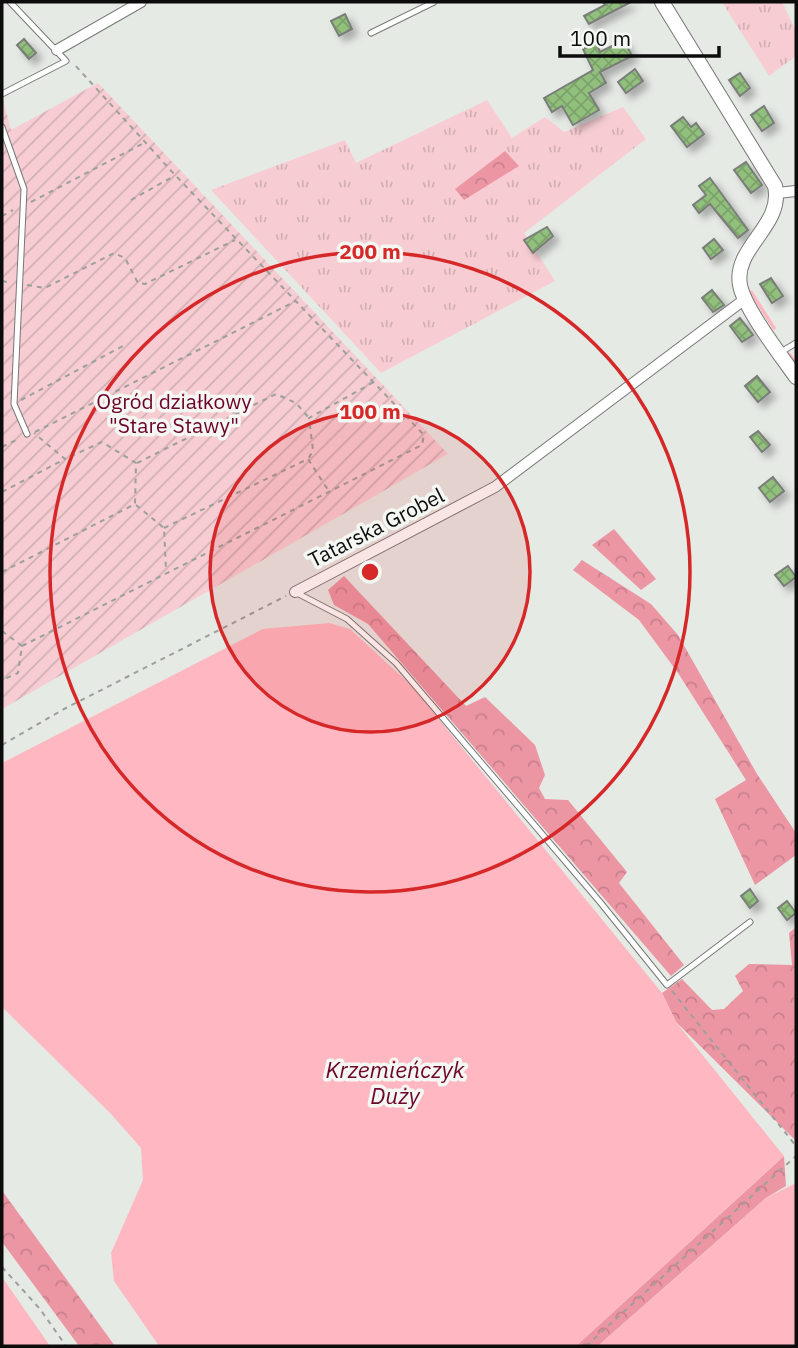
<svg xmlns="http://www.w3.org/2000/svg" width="798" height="1348" viewBox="0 0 798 1348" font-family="'IBM Plex Sans',sans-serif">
	<defs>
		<pattern id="grass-tufts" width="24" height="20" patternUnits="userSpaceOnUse" patternTransform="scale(1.75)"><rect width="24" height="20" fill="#f7cdd3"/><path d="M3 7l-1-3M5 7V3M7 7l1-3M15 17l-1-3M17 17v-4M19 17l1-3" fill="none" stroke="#d2afb4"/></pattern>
		<pattern id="forest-crowns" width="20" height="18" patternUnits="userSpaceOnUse" patternTransform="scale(1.75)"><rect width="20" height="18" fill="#ec96a4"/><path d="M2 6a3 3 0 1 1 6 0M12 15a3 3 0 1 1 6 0" fill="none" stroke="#c9808c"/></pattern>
		<pattern id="garden-furrows" width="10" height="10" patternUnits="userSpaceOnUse" patternTransform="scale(1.75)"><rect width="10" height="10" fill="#f7cdd3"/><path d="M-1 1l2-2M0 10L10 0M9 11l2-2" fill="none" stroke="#d2afb4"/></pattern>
		<pattern id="building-cross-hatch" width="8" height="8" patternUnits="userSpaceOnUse" patternTransform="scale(1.75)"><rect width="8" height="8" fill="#91bf7c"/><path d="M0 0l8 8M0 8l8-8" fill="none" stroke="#7ca36a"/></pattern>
		<filter id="shadow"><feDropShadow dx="5.5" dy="5.5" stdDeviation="3.5" flood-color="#0004"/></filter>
	</defs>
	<rect width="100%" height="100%" fill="#e6eae5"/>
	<g fill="url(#grass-tufts)">
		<path d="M722,2H782L796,31V56L769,76Z"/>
		<path d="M487,100L512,138L545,117L564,132L623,107L646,139L524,233L555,281L381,373L211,190L345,140L356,163Z"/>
	</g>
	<g fill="url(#forest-crowns)">
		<path d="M505,151L519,166L464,200L455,189Z"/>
		<path d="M614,529L656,579L641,590L592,545Z"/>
		<path d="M582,560L651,604L678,635L757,774L796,833V855L755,885L715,799L746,780L678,673L639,620L573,570Z"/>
		<path d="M344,576L466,706L485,697L535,745L545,775L539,788L545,799L568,800L627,872L619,883L684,965L671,976L368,624L334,605L328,590Z"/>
		<path d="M795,928L796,930V1141L676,1022L662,993L682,979L712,1010L724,1009L743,991L735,976L749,964L792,965L789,933Z"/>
		<path d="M784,1156L786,1186L766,1198L598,1346H576Z"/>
		<path d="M2,1191L3,1192L115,1346H79L2,1242Z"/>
	</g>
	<path fill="url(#garden-furrows)" d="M98,83L448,454L2,709V96L11,130Z"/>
	<g fill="#ffb8c2">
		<path d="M329,623L350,629L412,686L662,993L676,1022L784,1156L576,1346H159L114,1281L111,1253L143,1180L141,1148L110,1113L2,1007V763L263,629Z"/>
		<path d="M796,1183V1346H598L766,1198Z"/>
		<path d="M2,1277L50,1346H2Z"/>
	</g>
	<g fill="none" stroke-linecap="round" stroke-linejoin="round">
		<g stroke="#ffb8c2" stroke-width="3.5">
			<path d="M751,292L774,328"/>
			<path d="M789,354L796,363"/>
		</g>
	</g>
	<g fill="url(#building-cross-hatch)" stroke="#7a7d79" stroke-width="2" filter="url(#shadow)">
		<path d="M603,2H631L589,24L584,16L605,5Z"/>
		<path d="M345,14L352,29L339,36L331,21Z"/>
		<path d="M24,39L36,53L29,59L17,45Z"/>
		<path d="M624,40L632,56L600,72L606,83L589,93L599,110L573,125L562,106L552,112L544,98L593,70L583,49L596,43L600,52Z"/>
		<path d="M635,69L643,81L626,93L618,82Z"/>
		<path d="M740,73L750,88L740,96L729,80Z"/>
		<path d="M764,106L774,123L762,131L751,115Z"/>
		<path d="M683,117L691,127L696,123L704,134L687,147L671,126Z"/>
		<path d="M746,162L762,185L751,193L734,170Z"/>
		<path d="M710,178L748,230L738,238L710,204L699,213L693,205L706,195L699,186Z"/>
		<path d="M547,227L553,236L533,253L524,240Z"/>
		<path d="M714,239L723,250L711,259L703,248Z"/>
		<path d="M771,278L783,296L772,303L760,284Z"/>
		<path d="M712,290L724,305L713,312L702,298Z"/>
		<path d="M740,318L753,335L742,342L730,326Z"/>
		<path d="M757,376L770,392L758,402L745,386Z"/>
		<path d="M758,431L770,445L762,452L750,437Z"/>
		<path d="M773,477L784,491L770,502L759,488Z"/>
		<path d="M788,566L796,577L784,586L775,575Z"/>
		<path d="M750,889L758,901L750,908L741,896Z"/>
		<path d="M787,901L796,913L787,920L778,908Z"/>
	</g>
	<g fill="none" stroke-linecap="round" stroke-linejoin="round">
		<g stroke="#767975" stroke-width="7">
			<g id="service">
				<path d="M371,33L434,2"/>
				<path d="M2,94L66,61L10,2"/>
				<path d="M2,127L24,189L14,404L27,434"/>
				<path d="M781,352L796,343"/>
				<path d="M295,592L347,619L396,663L600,902L667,985L750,922"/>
			</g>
		</g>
		<g stroke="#767975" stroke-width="12">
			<g id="minor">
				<path d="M57,50L141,2"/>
				<path d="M777,193L796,191"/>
				<path d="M295,592L495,487L745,299"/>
			</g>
		</g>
		<g stroke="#767975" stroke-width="16">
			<path id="tertiary" d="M662,2L775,186C784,226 733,247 740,285C744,308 782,357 796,377"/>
		</g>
		<g stroke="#9c9f9b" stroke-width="2" stroke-dasharray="5 5" stroke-linecap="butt">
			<path d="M131,200L174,176"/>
			<path d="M31,202L144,143"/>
			<path d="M2,216L13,210"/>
			<path d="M2,281L11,283"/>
			<path d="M27,285L45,288L114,253L125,258L138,283L145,284L235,240"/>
			<path d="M21,400L123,346"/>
			<path d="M35,432L296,301"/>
			<path d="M2,447L20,438"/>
			<path d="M309,458L313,450L309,418L374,382"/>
			<path d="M137,463L276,394L296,403L309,418"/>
			<path d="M2,492L65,459L34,433"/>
			<path d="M136,505L164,528L166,570"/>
			<path d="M164,528L308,459L330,493"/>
			<path d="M2,572L135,504L136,463L102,442L65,459"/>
			<path d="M2,631L22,646L18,673L2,680"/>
			<path d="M22,646L422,445L424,435L175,175L74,64"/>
			<path d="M2,745L64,709L286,596"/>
			<path d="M672,991L796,1146"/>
			<path d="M2,1267L40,1309L66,1346"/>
			<path d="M586,1346L796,1156"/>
		</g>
		<use href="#service" stroke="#fff" stroke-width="5"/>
		<use href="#minor" stroke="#fff" stroke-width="10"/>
		<use href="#tertiary" stroke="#fff" stroke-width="14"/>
	</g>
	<circle cx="370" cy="572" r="160" fill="#d62828" fill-opacity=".12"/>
	<g fill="none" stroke="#d62828" stroke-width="3.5">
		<circle cx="370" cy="572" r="160"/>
		<circle cx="370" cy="572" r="320"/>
	</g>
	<g text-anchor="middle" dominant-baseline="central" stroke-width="7" stroke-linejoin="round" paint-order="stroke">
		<g font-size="21" fill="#6c0229" stroke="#f4f7f2">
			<text x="174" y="401">Ogród działkowy<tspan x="174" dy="24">"Stare Stawy"</tspan></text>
		</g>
		<g font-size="21" fill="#0b0c0b" stroke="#f4f7f2">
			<text transform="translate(376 527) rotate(-27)">Tatarska Grobel</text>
		</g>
		<g font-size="23" font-style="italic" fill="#6e062b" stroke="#f4f7f2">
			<text x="395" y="1069">Krzemieńczyk<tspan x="395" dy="26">Duży</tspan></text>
		</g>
	</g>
	<circle cx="370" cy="572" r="10" fill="#d62828" stroke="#f4f7f2" stroke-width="3.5"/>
	<g font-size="21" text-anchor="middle" font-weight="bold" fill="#d62828" stroke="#f4f7f2" stroke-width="7" stroke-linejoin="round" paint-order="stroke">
		<text x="370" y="259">200 m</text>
		<text x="370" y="419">100 m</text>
	</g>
	<rect width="798" height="1348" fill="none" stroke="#0b0c0b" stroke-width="7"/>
	<path d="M560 46v10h159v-10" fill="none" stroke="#0b0c0b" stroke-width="3.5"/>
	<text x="570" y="46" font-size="21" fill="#0b0c0b" stroke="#f4f7f2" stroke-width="5" paint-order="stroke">100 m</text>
</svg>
